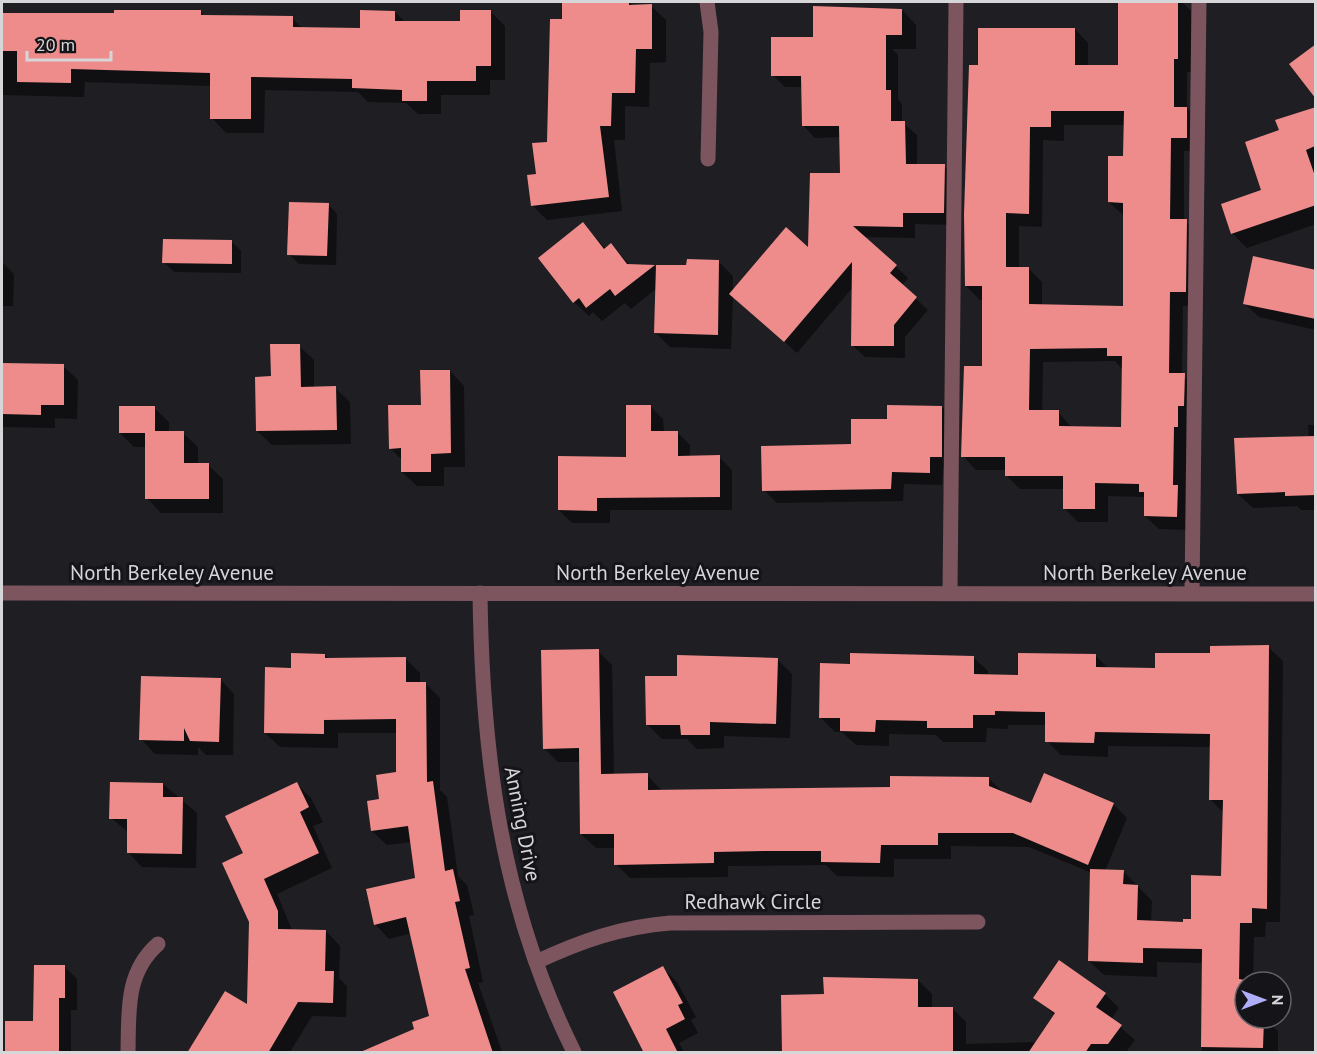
<svg xmlns="http://www.w3.org/2000/svg" width="1317" height="1054" viewBox="0 0 1317 1054" font-family="'PT Sans',sans-serif">
	<rect width="100%" height="100%" fill="#1e1e23"/>
	<g fill="#0007" fill-rule="evenodd">
		<path d="M563,2H629L634,6H651L666,20V62L650,63L649,107L625,106V140H614L622,211L547,220L532,205L537,176L548,143L564,21Z"/>
		<path d="M1120,2H1182L1191,11V72H1187V108L1200,122V151H1184V221L1200,234L1199,306H1183L1182,375L1198,389L1191,530L1159,529L1145,516V497L1108,496V522H1078L1064,508V489H1020L1006,475V470H976L963,456L984,367V300H980L966,286L979,67L1075,29L1088,43V67H1120ZM1064,125H1125V157L1109,202L1123,215L1124,308L1042,305V282L1029,269H1019V226L1042,227L1043,140L1064,141ZM1115,361L1122,369L1123,428H1072L1058,412H1042L1043,362Z"/>
		<path d="M902,10L916,25V49H892L898,55V99L902,104V122L917,135V166H944L956,178V225L915,224V238L864,237L908,278L902,286L928,310L905,337V358L865,357L852,345L853,287L797,353L733,296L731,349L670,347L656,333L657,288L631,309L625,303L602,321L593,312L589,316L574,302L540,258L583,224L606,249L611,245L630,265L654,266L657,269L719,262L733,276V292L810,250L842,175L841,137L815,138L803,125L802,87H785L773,75L873,35Z"/>
		<path d="M201,12L205,17L292,18L303,29L362,30L395,12L405,22H461L491,12L505,26V80H490V95H441V114H418L406,103L368,102L358,92L265,90L264,133H226L212,118V86L85,82L84,97L2,95V106V14Z"/>
		<path d="M1316,109V224L1247,248L1232,233L1263,191L1281,131Z"/>
		<path d="M328,204L337,214L336,265L299,264L289,254Z"/>
		<path d="M232,242L241,251V273L174,272L164,262Z"/>
		<path d="M2,262L14,274L13,306H2Z"/>
		<path d="M1316,271V330L1259,317L1244,303Z"/>
		<path d="M299,346L314,360V388H335L350,402L351,444L272,445L257,431L272,378Z"/>
		<path d="M2,365L63,366L78,380L77,419L55,418V428L2,427Z"/>
		<path d="M450,371L464,386L465,467H444V486H417L402,472V460L390,448Z"/>
		<path d="M650,406L663,419L664,432H677L690,445V457H719L732,470V510H610V523H572L559,510L628,458Z"/>
		<path d="M942,407L954,420V469H943L942,485L904,484L903,501L777,503L764,490L853,445Z"/>
		<path d="M154,408L169,422V433H183L198,447V465H208L223,479V513H161L147,498V447H134L120,433Z"/>
		<path d="M1308,425H1316V510H1301L1297,506L1253,508L1238,494L1309,437Z"/>
		<path d="M1268,647L1283,661L1280,922H1266L1265,937H1254L1253,982H1245V1018H1264L1278,1031V1052H1202L1203,963L1157,962V977L1104,975L1089,961L1092,873L1029,847L951,846V859H894V877L837,876L826,865L728,866V877L630,878L616,864V848H596L581,834V762H558L544,748L598,651L612,665L614,775H647L662,791L891,788L988,778L1003,792L1032,805L1113,804L1127,818L1105,871H1123L1152,901L1151,922L1184,924L1192,921L1222,878L1224,813L1210,799L1211,747L1108,746V757L1061,755L1047,741V725H1008V729L987,728L986,742H943L936,735L889,734V746L856,745L842,732H835L820,717L852,666L973,657L988,671V676L1020,677L1095,655L1109,669L1156,670L1212,655Z"/>
		<path d="M325,655L329,659L405,658L420,673V683H425L440,698V790L447,797L458,876L467,885L474,915L469,916L483,982L478,983L502,1052H359L416,1030L431,1017L412,933L389,939L375,924L417,879L412,842L387,845L372,831L381,801L397,773V733H338V748L280,747L265,733L292,669Z"/>
		<path d="M778,660L792,674L790,738L724,736V748L697,749L687,739H662L647,724L678,677Z"/>
		<path d="M220,679L234,694L233,755H206L198,747V755L155,754L141,739Z"/>
		<path d="M163,784L197,813L196,868L142,867L128,852V832L111,818Z"/>
		<path d="M297,784L311,798L323,822L313,826L332,868L277,894L292,930L326,931L340,946L339,978L347,986L346,1017L312,1016L290,1052H189L248,1007L251,922L245,854Z"/>
		<path d="M65,967L77,979V1010H71V1052H6L34,1022Z"/>
		<path d="M663,968L677,982L696,1017L691,1020L698,1033L679,1043L684,1052H646Z"/>
		<path d="M918,980L932,994V1008H952L966,1022V1044L1037,1042L1056,1016L1035,998L1105,994L1119,1008L1111,1019L1135,1040L1126,1052H783L825,996Z"/>
	</g>
	<g fill="#ee8c8b" fill-rule="evenodd">
		<path d="M562,2H629V5L652,4V49H636L635,93H612L611,126H600L609,197L531,206L527,175L536,174L532,143L547,142L550,19H562Z"/>
		<path d="M1118,2H1178V59H1174V107H1187V138H1171L1170,219H1187L1186,292H1170L1169,373H1185L1184,406H1178V427H1174L1173,485H1178L1177,517L1144,516V492H1139V484L1095,483V509H1063V476H1005V457H961L964,366H982V286H965L964,214L969,65H978V28H1075V65H1118ZM1051,111H1124L1123,156H1108V202L1123,203V306L1029,304V267H1006V213L1029,214L1030,127H1051ZM1107,348V356H1122L1121,427L1059,426V410H1029L1030,349Z"/>
		<path d="M813,6L902,9V35H886V90H891V121H905L906,164H945L944,213H903V227L853,226L897,265L890,273L917,297L894,325V346H851L852,262L784,342L729,294L786,227L808,247L810,173H840L839,126H802L801,76H771V37H813Z"/>
		<path d="M114,10H201V15L293,16V27L360,28V10L395,11V21H460V10H491V66H476V81H427V101H402V90L352,88V79L251,77V119H210V73L71,69V83L17,82V51H2V13H114Z"/>
		<path d="M1316,44V99L1289,64Z"/>
		<path d="M1316,107L1315,146L1306,150L1316,179V205L1231,234L1221,204L1261,190L1245,142L1279,130L1275,120Z"/>
		<path d="M289,202L329,203L327,256L287,255Z"/>
		<path d="M583,222L604,249L611,243L627,264L655,265L615,296L610,289L586,308L579,298L573,303L538,258Z"/>
		<path d="M163,239L232,240V264L162,263Z"/>
		<path d="M1253,256L1316,270V319L1243,304Z"/>
		<path d="M687,259L719,260L718,335L654,333L656,265H686Z"/>
		<path d="M270,344H300L301,387L336,386L337,430L256,431L255,377L271,376Z"/>
		<path d="M2,363L64,364V405H41V415L2,414Z"/>
		<path d="M420,370H450L451,453L431,454V472H401V448L389,449L388,405H421Z"/>
		<path d="M626,405H651V431H678V456L720,455V497L597,498V511L558,510V456L626,457Z"/>
		<path d="M887,405L942,406V457H930V473L892,472L891,489L762,491L761,446L851,444V419H887Z"/>
		<path d="M119,406H155V431H184V463H209V499H145V433H119Z"/>
		<path d="M1316,436V495L1285,496V492L1237,494L1234,438Z"/>
		<path d="M1269,645L1267,909L1252,908V923H1240L1239,979L1245,980V1018H1264L1263,1048L1201,1047L1202,949L1143,948V963L1088,961L1090,869L1124,870L1123,884L1138,885L1137,920L1183,922V919H1191V875L1221,876L1223,800H1209L1210,734L1095,732L1094,743L1045,742V712L995,711V715H973V728H927V721L876,720L875,732L840,731V718H819L820,663L850,664V653L974,656V674L1018,675V653L1096,654V667L1155,668V653H1210V646Z"/>
		<path d="M599,649L601,774L648,773V790L890,787V776L989,777V786L1031,803L1044,773L1114,803L1088,865L1013,833H938V845H881L880,863L821,862V851H766L714,852V863L614,865V834H580L579,748L543,749L541,650Z"/>
		<path d="M291,653L325,654V658L406,657V682H426L427,782L433,781L445,871L453,869L460,901L455,902L470,968L465,969L493,1053H358L414,1029L412,1022L429,1016L406,917L374,925L366,889L415,878L408,826L371,831L367,801L379,799L376,775L396,772V719L324,720V734L264,733L265,667L291,668Z"/>
		<path d="M677,655L778,658L776,724L710,722V735H681L680,725H646L645,676H677Z"/>
		<path d="M141,676L221,678L219,742L190,741L184,728V741L139,740Z"/>
		<path d="M110,782L163,783V797H183L182,854L127,853V819H109Z"/>
		<path d="M297,782L309,807L300,812L319,853L264,879L278,911V929L326,930L325,971H334L333,1003L298,1002L268,1053H187L225,991L247,1004L249,922L222,863L243,853L225,816Z"/>
		<path d="M1059,960L1106,993L1096,1007L1122,1025L1108,1044H1091L1085,1053H1028L1055,1013L1033,998Z"/>
		<path d="M34,965H65V998H59V1053H5V1021H33Z"/>
		<path d="M663,966L683,1003L678,1005L685,1019L666,1029L678,1053H644L613,992Z"/>
		<path d="M823,977L918,979V1007H953V1053H782L781,995L824,994Z"/>
	</g>
	<g fill="none" stroke-linecap="round" stroke-linejoin="round">
		<g stroke="#7c555f" stroke-width="15">
			<path d="M707,2L711,32L708,159"/>
			<path d="M950,592L956,2"/>
			<path d="M2,593L1316,594"/>
			<path d="M480,593C482,754 501,906 574,1052"/>
			<path d="M1192,593L1199,2"/>
			<path d="M536,962C581,941 621,927 670,923L978,922"/>
			<path d="M128,1052C129,1012 125,973 158,944"/>
		</g>
	</g>
	<g text-anchor="middle" dominant-baseline="central" stroke-width="6" stroke-linejoin="round" paint-order="stroke">
		<g font-size="21" fill="#d6d6d9" stroke="#151519">
			<text x="172" y="572">North Berkeley Avenue</text>
			<text x="658" y="572">North Berkeley Avenue</text>
			<text x="1145" y="572">North Berkeley Avenue</text>
			<text transform="translate(523 824) rotate(79)">Anning Drive</text>
			<text x="753" y="901">Redhawk Circle</text>
		</g>
	</g>
	<rect width="1317" height="1054" fill="none" stroke="#d6d6d9" stroke-width="6"/>
	<g transform="translate(1263 1000) rotate(90)"><circle r="28" fill="#151519" stroke="#626266" stroke-width="1.5"/>
	<path d="M0-4.5L10 22L0 15L-10 22Z" fill="#afaefa"/>
	<text y="-9" font-size="16" font-weight="bold" text-anchor="middle" fill="#d6d6d9">N</text>
	</g>
	<path d="M27 51v9h84v-9" fill="none" stroke="#d6d6d9" stroke-width="3"/>
	<text x="36" y="51" font-size="18" fill="#d6d6d9" stroke="#151519" stroke-width="4.5" paint-order="stroke">20 m</text>
</svg>
